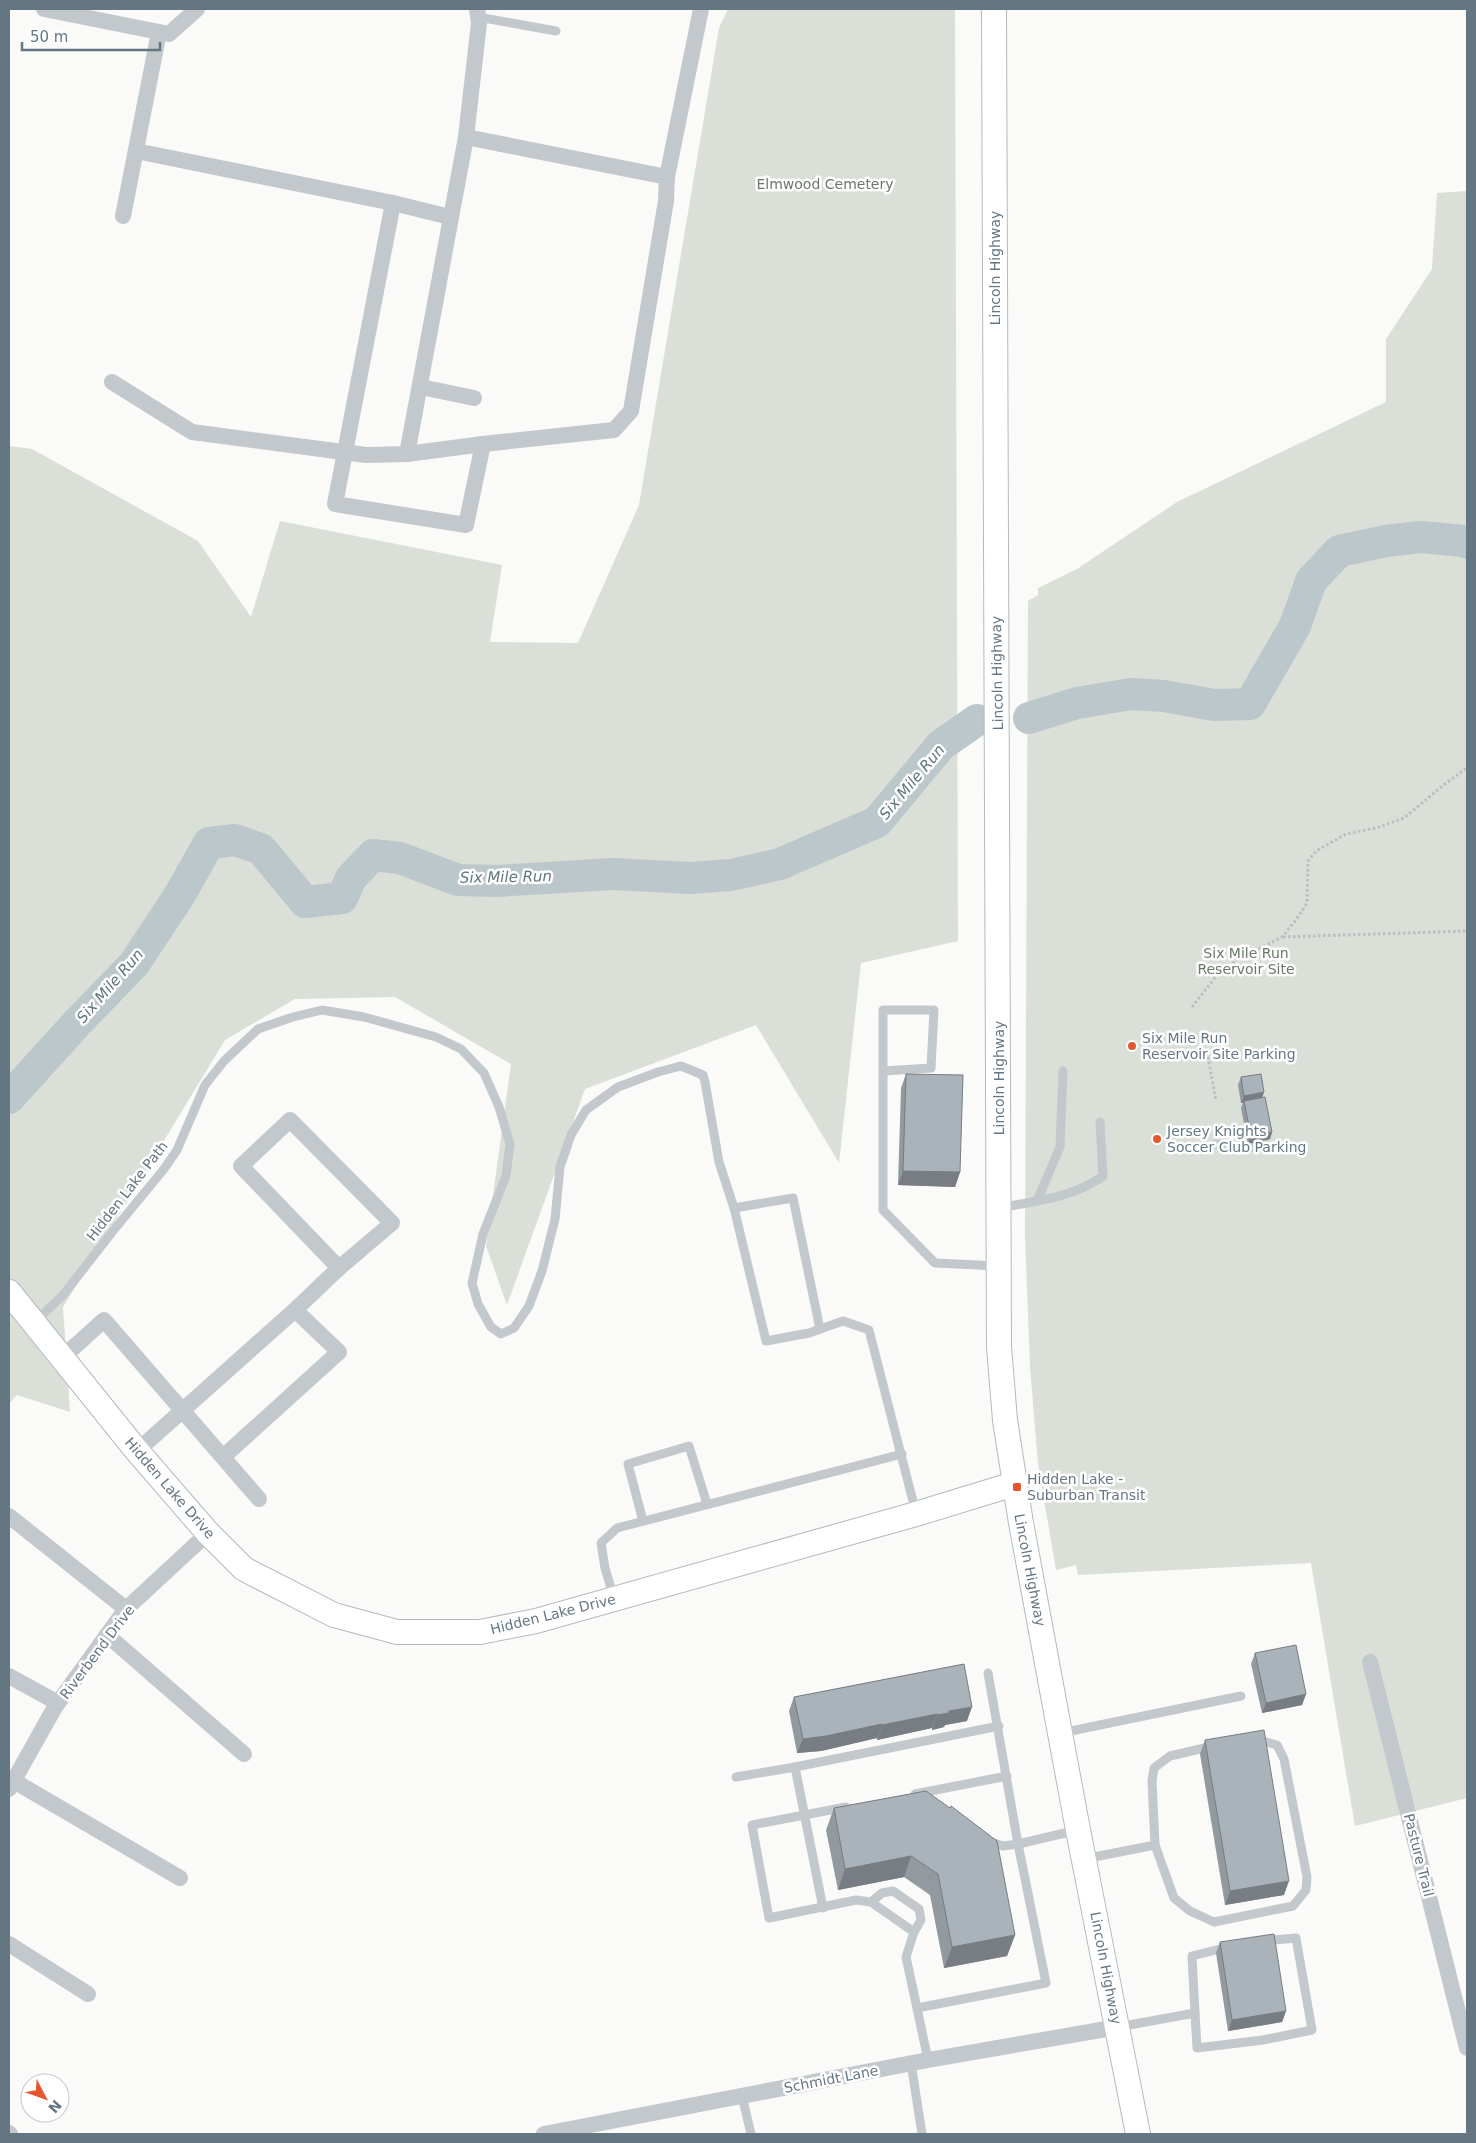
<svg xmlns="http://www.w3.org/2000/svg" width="1476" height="2143" viewBox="0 0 1476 2143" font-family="'DejaVu Sans',sans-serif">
	<rect width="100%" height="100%" fill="#fafaf8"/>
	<g fill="#dadfd7">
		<path d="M728,9H955L958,941L861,963L839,1163L756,1025L585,1089L507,1305L486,1246L511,1064L395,997L295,999L225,1040L63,1307L70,1412L17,1395L9,1404V446L32,449L198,541L251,617L280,521L502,565L490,642L578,643L639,505L719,28Z"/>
		<path d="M1467,191V1798L1355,1826L1311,1563L1078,1575L1076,1565L1056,1570L1038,1464L1030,1367L1025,1237L1028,601L1038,595V588L1077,569L1177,502L1386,402V339L1432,269L1437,193Z"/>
	</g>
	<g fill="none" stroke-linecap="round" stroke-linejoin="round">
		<g stroke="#bbc7cb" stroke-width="32">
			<path d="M1029,718L1077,703L1131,694L1164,696L1214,705L1250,704L1295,626L1311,581L1339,551L1386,541L1420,537L1464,541L1467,543"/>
			<path d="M9,1098L76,1024L134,964L179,896L209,843L235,840L261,849L305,902L342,898L351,878L373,855L400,858L458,880L496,881L613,874L690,878L731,875L780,864L877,822L941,745L977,720"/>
		</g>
		<g stroke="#b3babf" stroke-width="26">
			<g id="secondary">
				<path d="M994,9L999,1347L1005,1420L1021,1523L1078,1830L1138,2134"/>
				<path d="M9,1292L137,1451L208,1533L244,1569L334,1615L397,1632H480L536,1621L916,1514L1014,1484"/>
			</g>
		</g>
		<g stroke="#bbbfc2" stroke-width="3" stroke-dasharray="2.5 2.5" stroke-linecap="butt">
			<path d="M1283,937L1467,931"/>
			<path d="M1192,1007L1218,974L1237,960L1282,937L1296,920L1307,903L1308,861L1316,851L1346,834L1376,828L1404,818L1446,783L1467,768"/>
			<path d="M1207,1052L1216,1100"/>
		</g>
		<g stroke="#c3c8cc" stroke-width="9">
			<path d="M478,17L556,31"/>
			<path d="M883,1071L931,1068L934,1010H883V1210L935,1263L999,1266"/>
			<path d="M1216,1144L1240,1149L1265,1144"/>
			<path d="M1037,1201L1060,1147L1063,1071"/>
			<path d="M734,1208L793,1198L820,1329"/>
			<path d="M999,1208C1035,1201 1073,1198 1103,1176L1100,1122"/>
			<path d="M35,1322L63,1295L113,1231L164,1169L177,1150L205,1085L224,1061L258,1029L293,1017L322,1010L364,1017L436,1037L461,1049L484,1073L499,1107L510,1144L506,1176L483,1234L472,1283L478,1304L491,1327L501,1334L514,1328L529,1306L542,1271L555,1219L560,1167L571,1135L586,1110L618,1087L658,1072L681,1066L703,1075L705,1082L719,1162L734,1208L766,1341L809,1333L843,1321L869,1330L916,1513"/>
			<path d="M643,1521L628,1464L689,1446L707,1504"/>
			<path d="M614,1598L605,1568L601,1543L617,1528L902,1454"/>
			<path d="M1061,1733L1241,1696"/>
			<path d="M736,1777L795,1767"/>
			<path d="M915,1794L1007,1776"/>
			<path d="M846,1807L752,1825L769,1918L856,1900L871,1902L914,1932L906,1957L917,2008"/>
			<path d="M988,1841L1003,1846L1018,1844L988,1673"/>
			<path d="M1155,1845L1174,1898L1190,1911L1214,1922L1293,1906L1306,1890L1307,1877L1284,1759L1277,1745L1255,1739"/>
			<path d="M1084,1859L1155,1845L1152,1781L1154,1768L1170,1756L1213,1746"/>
			<path d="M871,1902L882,1893L893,1891L919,1909L921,1920L914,1932"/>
			<path d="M823,1908L795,1767L999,1726"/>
			<path d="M1195,2013L1197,2048L1263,2040L1312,2030L1296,1938L1263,1941"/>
			<path d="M1118,2027L1195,2013L1192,1956L1228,1947"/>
			<path d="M928,2060L917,2008L1046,1983L1018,1844L1078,1830"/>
			<path d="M911,2063L922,2134"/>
			<path d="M742,2096L751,2134"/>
		</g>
		<g stroke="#c3c8cc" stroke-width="16">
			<path d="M44,9L169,34L197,9"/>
			<path d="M466,137L667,177"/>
			<path d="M136,151L393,203L450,217"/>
			<path d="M393,203L335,504L466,525L483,444"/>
			<path d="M123,216L159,32"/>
			<path d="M112,382L192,432L366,455L407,454L466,137L479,23L477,9"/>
			<path d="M421,387L474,398"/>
			<path d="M407,454L483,444L614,430L631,411L666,201L667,177L701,9"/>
			<path d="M290,1120L392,1223L339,1268L241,1166Z"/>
			<path d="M63,1357L104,1320L259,1499"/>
			<path d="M137,1451L295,1310L339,1268"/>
			<path d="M223,1457L339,1352L295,1310"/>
			<path d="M9,1516L126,1609"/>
			<path d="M107,1635L244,1754"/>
			<path d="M1370,1662L1467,2048"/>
			<path d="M9,1676L58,1703"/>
			<path d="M14,1781L180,1878"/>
			<path d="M9,1789L55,1707L126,1609L208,1533"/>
			<path d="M9,1944L88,1994"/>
			<path d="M9,2133L10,2134"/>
			<path d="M544,2134L928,2060L1118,2027"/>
		</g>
		<use href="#secondary" stroke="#fff" stroke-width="24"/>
	</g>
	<g fill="#929a9f">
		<path d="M906,1074L960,1172L955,1187L898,1185L901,1088Z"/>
		<path d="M1241,1077L1262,1097L1272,1132L1270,1139L1248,1144L1241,1108L1243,1103H1241L1238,1085Z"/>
		<path d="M1255,1653L1306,1694L1302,1705L1262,1713L1251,1664Z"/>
		<path d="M964,1664L967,1721L945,1725L944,1727L932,1730V1728L877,1740V1738L821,1751L797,1753L789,1711L794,1697Z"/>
		<path d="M1205,1740L1284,1895L1225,1905L1200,1754Z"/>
		<path d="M926,1791L1015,1935L1007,1956L944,1968L930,1895L904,1877L838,1890L826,1830L834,1808Z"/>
		<path d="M1220,1942L1286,2011L1282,2022L1228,2031L1216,1953Z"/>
	</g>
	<g fill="#777d82">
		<path d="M1264,1092L1262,1099L1244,1101L1243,1103H1241L1244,1096Z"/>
		<path d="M1272,1132L1270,1139L1248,1144L1251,1136Z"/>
		<path d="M903,1171L960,1172L955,1187L898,1185Z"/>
		<path d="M1306,1694L1302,1705L1262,1713L1266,1703Z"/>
		<path d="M972,1707L967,1721L945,1725L944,1727L932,1730L937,1715L949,1711Z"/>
		<path d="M937,1714L932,1728L877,1740L882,1725Z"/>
		<path d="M882,1724L877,1738L821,1751L797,1753L803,1739Z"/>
		<path d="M911,1856L904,1877L838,1890L845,1869Z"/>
		<path d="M1289,1881L1284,1895L1225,1905L1230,1891Z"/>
		<path d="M1015,1935L1007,1956L944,1968L952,1947Z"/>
		<path d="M1286,2011L1282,2022L1228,2031L1232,2020Z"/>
	</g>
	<g fill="#aab3b9" stroke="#777d82">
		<path d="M906,1074L963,1075L960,1172L903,1171Z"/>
		<path d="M1261,1074L1264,1092L1244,1096L1241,1077Z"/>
		<path d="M1265,1097L1272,1132L1251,1136L1244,1101Z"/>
		<path d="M1296,1645L1306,1694L1266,1703L1255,1653Z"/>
		<path d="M964,1664L972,1707L949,1711V1713L937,1715V1714L882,1725V1724L826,1736L803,1739L794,1697Z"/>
		<path d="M1264,1730L1289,1881L1230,1891L1205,1740Z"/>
		<path d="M926,1791L950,1808L951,1806L997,1841L1015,1935L952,1947L938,1874L911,1856L845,1869L834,1808Z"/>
		<path d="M1274,1934L1286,2011L1232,2020L1220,1942Z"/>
	</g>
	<g fill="#e4572e" stroke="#fff" stroke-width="2">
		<circle cx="1132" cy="1046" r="5"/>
		<circle cx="1157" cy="1139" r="5"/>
		<rect x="1012" y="1482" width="10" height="10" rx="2.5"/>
	</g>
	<g text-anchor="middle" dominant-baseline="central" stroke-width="5" stroke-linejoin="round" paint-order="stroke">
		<g font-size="14" fill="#687a64" stroke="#fff">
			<text x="825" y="184">Elmwood Cemetery</text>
			<text x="1246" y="953">Six Mile Run<tspan x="1246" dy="16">Reservoir Site</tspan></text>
		</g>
		<g font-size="14" fill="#657683" stroke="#fff">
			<text transform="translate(995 268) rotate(-90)">Lincoln Highway</text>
			<text transform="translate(997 673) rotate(-91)">Lincoln Highway</text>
			<text transform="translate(999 1078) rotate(-90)">Lincoln Highway</text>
			<text transform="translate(127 1191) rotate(-52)">Hidden Lake Path</text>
			<text transform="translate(170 1488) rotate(49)">Hidden Lake Drive</text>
			<text transform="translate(1030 1570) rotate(79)">Lincoln Highway</text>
			<text transform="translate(553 1614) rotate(-14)">Hidden Lake Drive</text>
			<text transform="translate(97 1652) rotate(-53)">Riverbend Drive</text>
			<text transform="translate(1419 1855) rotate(76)">Pasture Trail</text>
			<text transform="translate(1106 1968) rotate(79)">Lincoln Highway</text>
			<text transform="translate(831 2079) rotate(-11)">Schmidt Lane</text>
		</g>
		<g font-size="14" fill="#657683" stroke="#fff" text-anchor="start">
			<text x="1142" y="1038">Six Mile Run<tspan x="1142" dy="16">Reservoir Site Parking</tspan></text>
			<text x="1167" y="1131">Jersey Knights<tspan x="1167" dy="16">Soccer Club Parking</tspan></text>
			<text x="1027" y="1479">Hidden Lake -<tspan x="1027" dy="16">Suburban Transit</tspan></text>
		</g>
		<g font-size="15" font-style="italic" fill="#60757c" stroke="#fff">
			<text transform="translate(912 782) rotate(-50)">Six Mile Run</text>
			<text transform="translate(506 877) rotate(-1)">Six Mile Run</text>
			<text transform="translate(110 986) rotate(-49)">Six Mile Run</text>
		</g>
	</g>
	<rect width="1476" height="2143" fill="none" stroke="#657683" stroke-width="20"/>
	<g transform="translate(45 2098) rotate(131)"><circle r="24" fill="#ffffff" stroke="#c1c8cd"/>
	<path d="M0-4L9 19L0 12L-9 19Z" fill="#e4572e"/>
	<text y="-8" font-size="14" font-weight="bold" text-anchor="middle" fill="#657683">N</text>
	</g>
	<path d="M22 42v8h138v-8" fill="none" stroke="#657683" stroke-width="2.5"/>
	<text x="30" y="42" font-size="15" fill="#657683" stroke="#ffffff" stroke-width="4" paint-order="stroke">50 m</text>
</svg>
